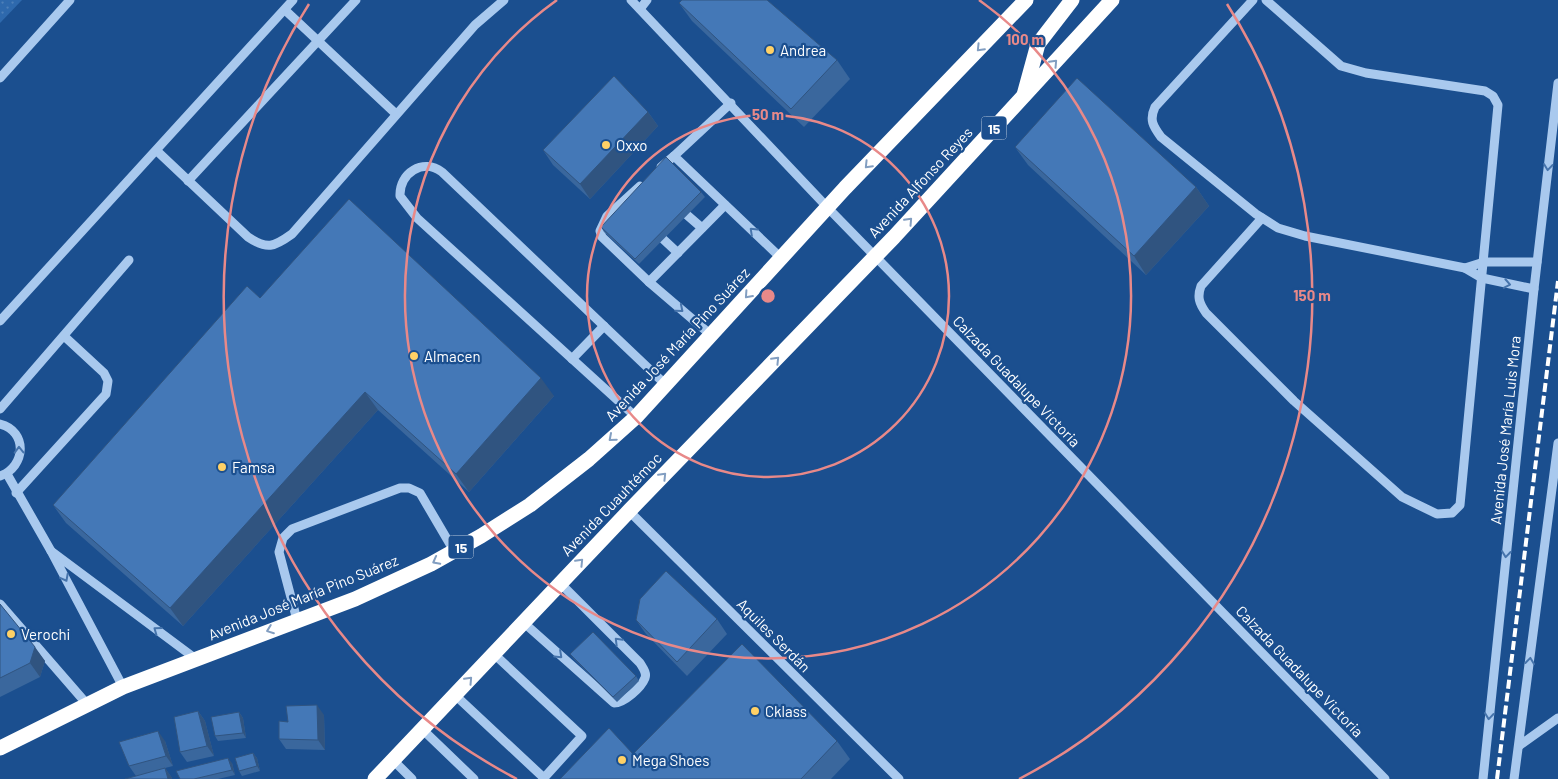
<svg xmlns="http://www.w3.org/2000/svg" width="1558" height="779" viewBox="0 0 1558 779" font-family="Barlow,sans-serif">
	<defs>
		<pattern id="grass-dots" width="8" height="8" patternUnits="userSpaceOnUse" patternTransform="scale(1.25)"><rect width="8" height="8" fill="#2e69ad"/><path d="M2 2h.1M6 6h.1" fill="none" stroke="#4d80b9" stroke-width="1.8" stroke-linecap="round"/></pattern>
	</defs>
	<rect width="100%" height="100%" fill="#1b4f8f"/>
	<path fill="url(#grass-dots)" d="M0,0H22L0,23Z"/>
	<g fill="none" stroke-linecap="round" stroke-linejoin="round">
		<g stroke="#a9c9ee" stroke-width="9">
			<path d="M631,0L828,208L1385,779"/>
			<path d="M1253,0L1155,107C1149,120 1153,126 1161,137L1256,214L1278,228L1305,236L1465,268"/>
			<path d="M640,9L647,0"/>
			<path d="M285,10L396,114"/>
			<path d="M0,78L70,0"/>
			<path d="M731,103L674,156L781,258"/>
			<path d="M157,151L248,237C267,250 274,247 292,234L475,25L504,0"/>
			<path d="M661,167L674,156"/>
			<path d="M188,181L356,0"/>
			<path d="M640,186L607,216L600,231L602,237L649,282L711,335"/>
			<path d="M687,215L702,228"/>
			<path d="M1262,218L1201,286C1197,297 1199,303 1206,313L1294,401L1402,497L1437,514L1452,513L1460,505L1498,105L1493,96L1485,91L1366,73L1341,66L1266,0"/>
			<path d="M663,239L678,253"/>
			<path d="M649,282L725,205"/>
			<path d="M1534,289L1482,278L1465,268L1484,262H1537"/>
			<path d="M0,321L293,0"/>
			<path d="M572,359L604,326"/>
			<path d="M0,409L129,260"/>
			<path d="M636,417L417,218L400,196C399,173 423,158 442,172L666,385"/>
			<path d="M0,424C28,431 26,467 0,476"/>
			<path d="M7,474L51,551"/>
			<path d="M16,493L106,394L108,381L104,373L64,336"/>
			<path d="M629,511L899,779"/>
			<path d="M0,604L86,703"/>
			<path d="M297,620L279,552L283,538L292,529L400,488H409L420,493L454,551"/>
			<path d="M523,622L614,703C624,703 641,688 645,678C647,673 643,668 640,663L560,583"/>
			<path d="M494,654L582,736L543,779"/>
			<path d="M123,687L51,551L196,659"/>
			<path d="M455,695L544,778"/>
			<path d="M422,729L474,779"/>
			<path d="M1520,745L1558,718"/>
			<path d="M393,760L412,779"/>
			<path d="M1483,779L1534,289L1558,83"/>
			<path d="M1514,779L1558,443"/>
		</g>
		<g stroke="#fff" stroke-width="15">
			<path d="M1024,95L1038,44L1072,0"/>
			<path d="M0,748L123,687L355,599L431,564L481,536L530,505L589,459L636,417L845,188L1026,0"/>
			<path d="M375,779L629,511L894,237L1112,0"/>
		</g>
		<path stroke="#fff" stroke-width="4" stroke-dasharray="9 4" stroke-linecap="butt" d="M1497,779L1558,281"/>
	</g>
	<g fill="#3a679d">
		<path d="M679,3L837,60L850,79L804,127L692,21Z"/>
		<path d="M648,112L658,126L590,199L553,165L543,150Z"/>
		<path d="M1015,147L1196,187L1209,206L1146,275L1028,165Z"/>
		<path d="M701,192L705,197L639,264L604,232L601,227Z"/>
		<path d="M260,298L554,396L469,492L378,410L183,626L66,523L53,505Z"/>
		<path d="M0,604L45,661L40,677L0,697Z"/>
		<path d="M717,619L727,634L687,676L646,634L636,620Z"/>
		<path d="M570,654L636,676L639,681L617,702L574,659Z"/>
		<path d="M198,711L205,721L214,756L187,762L180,752Z"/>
		<path d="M239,712L243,718L246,738L218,741L215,736Z"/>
		<path d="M324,715L325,750L286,749L279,739L288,722Z"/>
		<path d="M165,741L173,766L165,768L172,778L136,776L129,766Z"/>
		<path d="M837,741L850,759L831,779H560L633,754Z"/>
		<path d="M253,753L257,758L260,771L242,776L239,771Z"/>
		<path d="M232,763L235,775L218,779H180Z"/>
	</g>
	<g fill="#305480">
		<path d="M648,112L658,126L590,199L580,184Z"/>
		<path d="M1196,187L1209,206L1146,275L1134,256Z"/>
		<path d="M541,378L554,396L469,492L456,474Z"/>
		<path d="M365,392L378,410L183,626L170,608Z"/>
		<path d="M35,647L45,661L40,677L30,663Z"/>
		<path d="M317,705L324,715L325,750L318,740Z"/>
		<path d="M198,711L205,721L214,756L207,746Z"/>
		<path d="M239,712L243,718L246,738L243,733Z"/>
		<path d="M158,731L165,741L173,766L166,756Z"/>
		<path d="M253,753L257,758L260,771L257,766Z"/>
		<path d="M228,758L232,763L235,775L232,770Z"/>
		<path d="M165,768L172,778V779H168Z"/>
	</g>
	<g fill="#4478b7" stroke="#305480">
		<path d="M682,0H767L837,60L791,109L679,3Z"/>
		<path d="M614,76L648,112L580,184L543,150Z"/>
		<path d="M1077,78L1196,187L1134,256L1015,147Z"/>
		<path d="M666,157L701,192L635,259L601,227Z"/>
		<path d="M349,199L541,378L456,474L365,392L170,608L53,505L247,286L260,298Z"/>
		<path d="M666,571L717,619L677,662L636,620L640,599Z"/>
		<path d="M0,604L35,647L30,663L0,678Z"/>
		<path d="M593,632L636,676L613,697L570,654Z"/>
		<path d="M742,644L837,741L801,779H560L609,728L633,754Z"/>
		<path d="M317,705L318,740L279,739V721L288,722L286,706Z"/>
		<path d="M198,711L207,746L180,752L174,717Z"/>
		<path d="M239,712L243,733L215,736L211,717Z"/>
		<path d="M158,731L166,756L129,766L119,742Z"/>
		<path d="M253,753L257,766L239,771L235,758Z"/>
		<path d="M228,758L232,770L194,779H180L176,771Z"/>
		<path d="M165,768L168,779H125Z"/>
	</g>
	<defs><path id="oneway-chevron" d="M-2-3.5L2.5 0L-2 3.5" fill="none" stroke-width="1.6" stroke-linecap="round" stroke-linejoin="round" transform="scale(1.25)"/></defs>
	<g stroke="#829ec1">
		<use href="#oneway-chevron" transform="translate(980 48) rotate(134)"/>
		<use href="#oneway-chevron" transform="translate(1054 63) rotate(-47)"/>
		<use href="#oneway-chevron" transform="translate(868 165) rotate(134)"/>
		<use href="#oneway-chevron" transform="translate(909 221) rotate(-47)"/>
		<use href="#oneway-chevron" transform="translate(748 295) rotate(132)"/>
		<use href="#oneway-chevron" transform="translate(776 360) rotate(-46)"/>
		<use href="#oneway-chevron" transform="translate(612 438) rotate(139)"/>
		<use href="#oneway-chevron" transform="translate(663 476) rotate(-46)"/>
		<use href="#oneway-chevron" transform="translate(436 561) rotate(152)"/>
		<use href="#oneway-chevron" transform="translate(580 562) rotate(-46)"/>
		<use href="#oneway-chevron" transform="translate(270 630) rotate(159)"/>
		<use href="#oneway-chevron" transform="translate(469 680) rotate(-47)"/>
	</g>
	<g stroke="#4674ac">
		<use href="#oneway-chevron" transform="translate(1548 167) rotate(97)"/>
		<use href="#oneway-chevron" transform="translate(753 231) rotate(-137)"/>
		<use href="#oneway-chevron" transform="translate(1507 284) rotate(11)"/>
		<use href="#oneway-chevron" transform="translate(680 309) rotate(40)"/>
		<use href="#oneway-chevron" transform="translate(19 450) rotate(-91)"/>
		<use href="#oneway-chevron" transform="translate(1506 554) rotate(96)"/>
		<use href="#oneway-chevron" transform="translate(65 578) rotate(62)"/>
		<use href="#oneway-chevron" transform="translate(157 630) rotate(-144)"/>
		<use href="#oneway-chevron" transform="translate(618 641) rotate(-135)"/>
		<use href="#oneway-chevron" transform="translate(559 655) rotate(43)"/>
		<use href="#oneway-chevron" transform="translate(1530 661) rotate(-83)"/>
		<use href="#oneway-chevron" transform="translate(1489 716) rotate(96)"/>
	</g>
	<g fill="none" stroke="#e88989" stroke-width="2.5">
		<circle cx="768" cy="296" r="181"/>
		<path d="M979 0A363 363 0 1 1 557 0"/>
		<path d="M517 779A544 544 0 0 1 309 4M1227 4A544 544 0 0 1 1019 779"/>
	</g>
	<g fill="#ffd166" stroke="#1b4f8f" stroke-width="2">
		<circle cx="770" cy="50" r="5"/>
		<circle cx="606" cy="145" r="5"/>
		<circle cx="414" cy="356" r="5"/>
		<circle cx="222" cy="467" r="5"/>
		<circle cx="11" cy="634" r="5"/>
		<circle cx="755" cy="711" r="5"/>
		<circle cx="622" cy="760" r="5"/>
	</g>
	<g text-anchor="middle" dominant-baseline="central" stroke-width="4.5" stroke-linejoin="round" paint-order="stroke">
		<g fill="#1b4f8f" stroke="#bbcadd" stroke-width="1">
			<rect x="981.5" y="116.5" width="25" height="23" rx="4"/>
			<rect x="448.5" y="535.5" width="25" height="23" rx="4"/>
		</g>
		<g font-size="14" font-weight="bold" fill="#fff">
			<text x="994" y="128">15</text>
			<text x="461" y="547">15</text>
		</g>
		<g font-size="15" fill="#fff" stroke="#1b4f8f" text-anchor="start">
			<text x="780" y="50">Andrea</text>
			<text x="616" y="145">Oxxo</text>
			<text x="424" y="356">Almacen</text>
			<text x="232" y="467">Famsa</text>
			<text x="21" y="634">Verochi</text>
			<text x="765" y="711">Cklass</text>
			<text x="632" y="760">Mega Shoes</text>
		</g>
		<g font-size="15" fill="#fff" stroke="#1b4f8f">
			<text transform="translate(920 182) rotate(-47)">Avenida Alfonso Reyes</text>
			<text transform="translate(677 344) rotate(-47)">Avenida José María Pino Suárez</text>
			<text transform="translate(1017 381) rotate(46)">Calzada Guadalupe Victoria</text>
			<text transform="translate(1505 430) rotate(-84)">Avenida José María Luis Mora</text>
			<text transform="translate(611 504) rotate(-46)">Avenida Cuauhtémoc</text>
			<text transform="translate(303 597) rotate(-22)">Avenida José María Pino Suárez</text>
			<text transform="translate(774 635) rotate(45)">Aquiles Serdán</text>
			<text transform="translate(1300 671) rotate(46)">Calzada Guadalupe Victoria</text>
		</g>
	</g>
	<circle cx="768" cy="296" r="8" fill="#e88989" stroke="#1b4f8f" stroke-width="2.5"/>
	<g font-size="15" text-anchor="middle" font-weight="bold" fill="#e88989" stroke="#1b4f8f" stroke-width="4.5" stroke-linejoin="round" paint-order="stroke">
		<text x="1025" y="45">100 m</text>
		<text x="768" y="120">50 m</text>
		<text x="1312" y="301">150 m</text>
	</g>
</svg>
